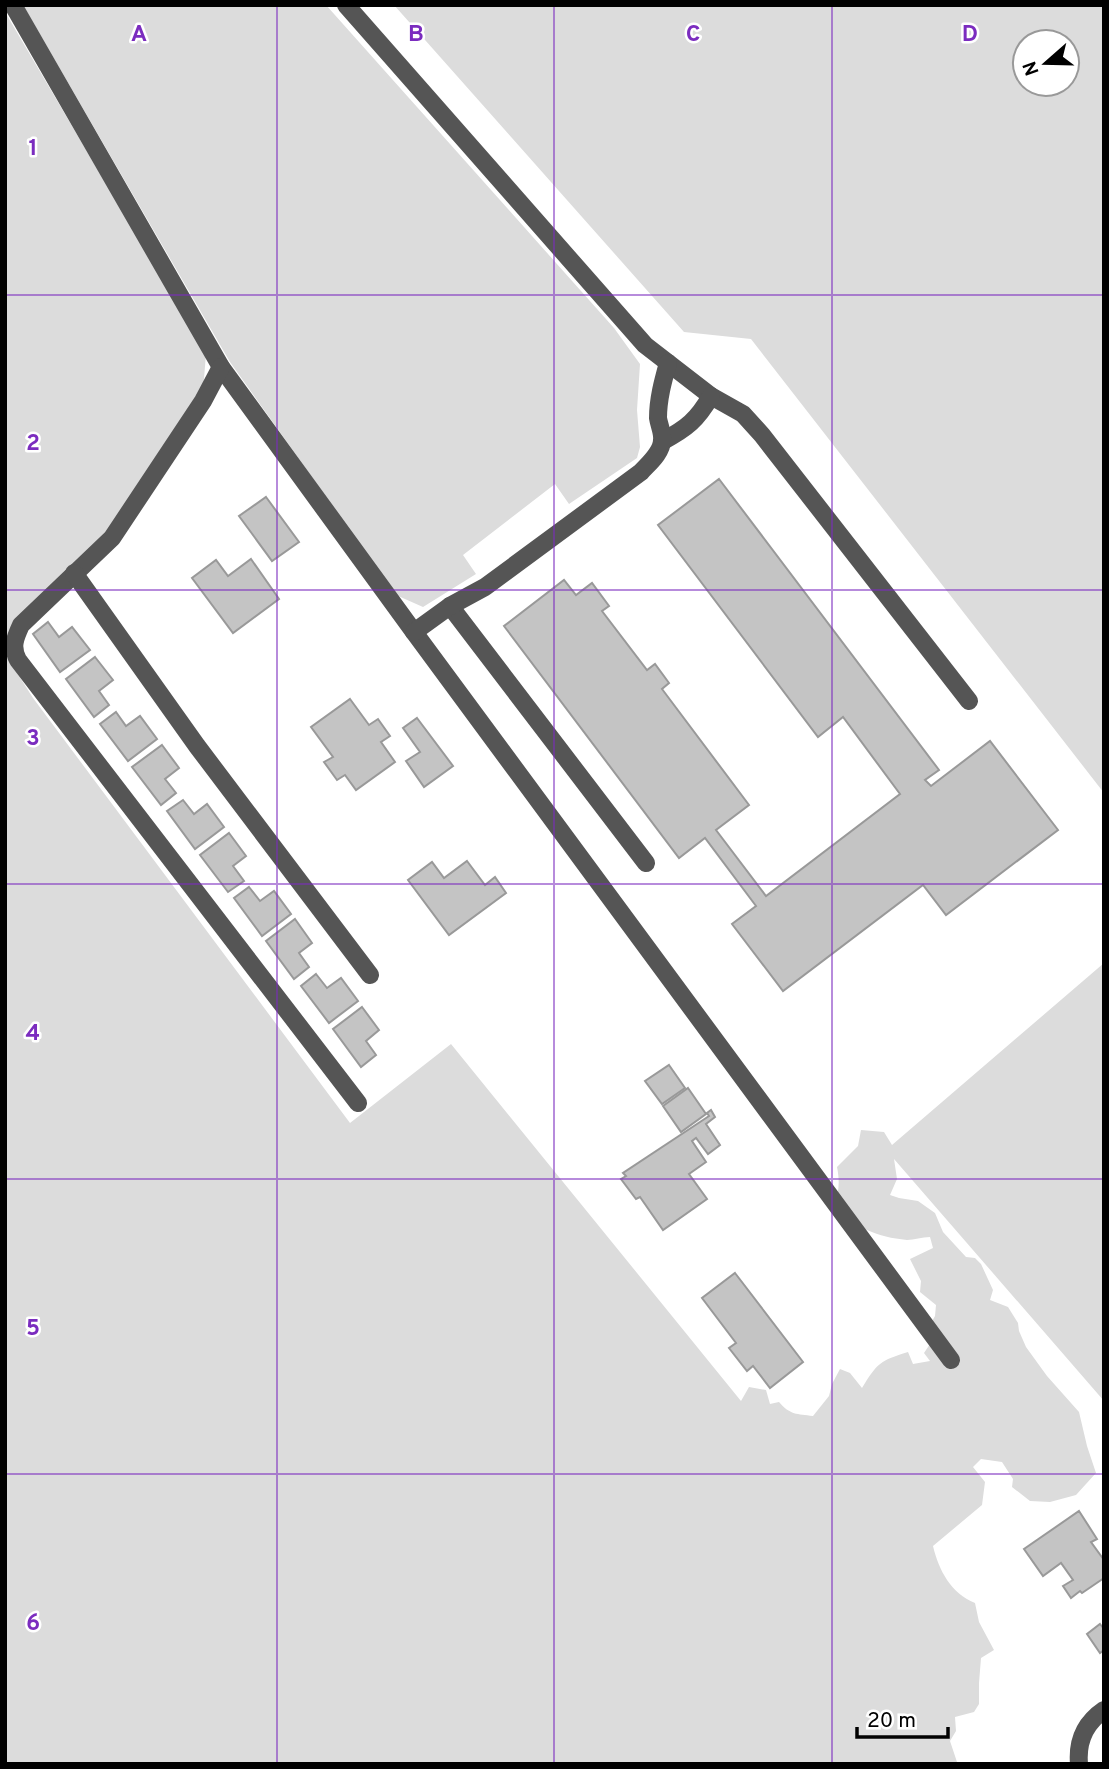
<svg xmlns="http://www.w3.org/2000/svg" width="1109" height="1769" viewBox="0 0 1109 1769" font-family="Overpass,sans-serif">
	<rect width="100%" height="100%" fill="#fff"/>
	<g fill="#dcdcdc" fill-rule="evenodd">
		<path d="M23,5H326L614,328L640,364L637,410L640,447L637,458L569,504L555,484L463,555L476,574L423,607L396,595L230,362Z"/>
		<path d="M394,5H1104V793L751,339L684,332ZM1067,42V84H1025V42Z"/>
		<path d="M5,12L206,354L203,391L107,532L11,627L5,654L33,698L350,1123L451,1044L741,1401L749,1387L766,1390L770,1404L779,1402C790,1415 797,1414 813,1416L829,1396L832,1384L840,1369L850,1373L862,1388C878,1362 880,1361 908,1352L913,1364L930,1361L924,1353L938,1332L931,1323L935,1316L936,1305L920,1292L921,1281L910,1259L933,1248L930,1237C922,1237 914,1240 907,1240C877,1237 856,1228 834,1207C839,1192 840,1182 837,1167L858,1146L861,1130L884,1132L892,1145L1104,963V1401L894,1159L897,1179L890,1195L899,1198L918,1201L935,1213L943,1232L966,1257L975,1258L981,1264L993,1290L990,1300L1008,1307L1018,1323L1019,1331L1026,1347L1047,1376L1079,1412L1087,1446L1096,1473L1076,1495L1050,1502L1030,1501L1012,1487L1013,1479L1002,1462L981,1459L973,1467L985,1482L982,1505L933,1546C939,1571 951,1593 975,1603L979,1622L994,1650L981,1658L979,1683V1704L974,1712L955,1717L956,1731L950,1741L957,1762L954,1764H5Z"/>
	</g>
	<g fill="#c4c4c4" stroke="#999" stroke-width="2">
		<path d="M719,479L939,770L925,780L931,786L990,741L1058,830L946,915L923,885L783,991L732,924L756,906L705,838L679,858L504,626L564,580L576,595L592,583L609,606L602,611L647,670L655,664L669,683L662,689L749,805L716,830L766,896L900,794L843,717L818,737L658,525Z"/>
		<path d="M266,497L299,542L272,561L239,516Z"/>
		<path d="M251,559L279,599L233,633L192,578L216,560L228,576Z"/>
		<path d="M48,622L59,637L72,627L90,650L60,672L33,634Z"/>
		<path d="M95,657L113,680L99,691L109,705L94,717L66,679Z"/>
		<path d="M350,699L369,725L378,719L390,736L381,742L395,762L356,790L345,775L337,780L324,762L333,757L311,727Z"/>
		<path d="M116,712L126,726L140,716L157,739L128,761L100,724Z"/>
		<path d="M417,718L453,766L424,787L406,761L420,752L403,728Z"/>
		<path d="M162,745L179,768L165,779L176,793L161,805L132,767Z"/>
		<path d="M183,800L194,814L207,804L224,827L195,849L167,811Z"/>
		<path d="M229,833L246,856L233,866L244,881L228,892L200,855Z"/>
		<path d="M467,861L485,885L495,877L506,893L449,935L408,880L432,862L444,878Z"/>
		<path d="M249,887L260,901L274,891L291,914L262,936L234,898Z"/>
		<path d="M295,919L312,943L299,953L309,967L294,979L266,941Z"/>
		<path d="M316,974L327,988L341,978L358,1001L329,1023L301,986Z"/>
		<path d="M362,1007L379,1030L366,1041L376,1055L361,1067L333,1029Z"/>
		<path d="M669,1065L685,1088L662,1104L645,1081Z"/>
		<path d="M688,1088L706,1114L681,1132L663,1106Z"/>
		<path d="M711,1110L715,1117L706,1124L720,1145L708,1154L696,1138L692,1141L706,1162L689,1174L707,1199L663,1230L640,1197L636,1199L621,1179L626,1176L623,1173L703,1120L709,1116L707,1113Z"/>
		<path d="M735,1273L803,1362L770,1388L753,1366L747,1371L729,1348L736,1343L702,1298Z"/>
		<path d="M1079,1511L1097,1539L1091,1542L1104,1560V1578L1082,1593L1080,1591L1071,1598L1063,1586L1073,1580L1061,1563L1043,1576L1024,1549Z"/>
		<path d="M1100,1624L1104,1629V1650L1100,1653L1087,1634Z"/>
	</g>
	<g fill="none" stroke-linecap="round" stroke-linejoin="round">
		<g stroke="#555" stroke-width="18">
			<path d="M13,5L221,367L414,632L951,1360"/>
			<path d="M346,5L645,345L711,396L743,414L762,435L969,701"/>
			<path d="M221,367L203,401L112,538L21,625C15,638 11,647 18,660L358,1103"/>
			<path d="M663,441C687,428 697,420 711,396"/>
			<path d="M74,573L197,746L370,975"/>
			<path d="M450,606L646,863"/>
			<path d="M414,632L450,606L485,587L641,472C648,464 662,453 662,440C663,433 659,425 658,418C658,399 663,381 668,363"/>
			<path d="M1079,1764C1077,1741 1085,1723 1104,1710"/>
		</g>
	</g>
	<path fill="none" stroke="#7b2cbf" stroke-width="2" stroke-opacity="0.55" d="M277,5V1764M554,5V1764M832,5V1764M5,295H1104M5,590H1104M5,884H1104M5,1179H1104M5,1474H1104"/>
	<g font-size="23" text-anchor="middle" font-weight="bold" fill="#7b2cbf" stroke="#fff" stroke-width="5" stroke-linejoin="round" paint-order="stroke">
		<text x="139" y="41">A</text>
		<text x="416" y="41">B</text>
		<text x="693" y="41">C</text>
		<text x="970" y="41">D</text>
		<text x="33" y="155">1</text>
		<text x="33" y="450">2</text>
		<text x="33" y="745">3</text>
		<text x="33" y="1040">4</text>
		<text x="33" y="1335">5</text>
		<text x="33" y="1630">6</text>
	</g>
	<rect width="1109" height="1769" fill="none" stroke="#000000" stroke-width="14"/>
	<g transform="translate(1046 63) rotate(250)"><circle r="33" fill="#ffffff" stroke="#999999" stroke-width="2"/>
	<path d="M0-5L12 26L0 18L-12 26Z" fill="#000000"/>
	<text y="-10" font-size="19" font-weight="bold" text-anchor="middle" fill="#000000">N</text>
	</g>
	<path d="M857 1727v10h91v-10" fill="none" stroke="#000000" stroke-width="3.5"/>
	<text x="867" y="1727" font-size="21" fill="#000000" stroke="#ffffff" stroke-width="5" paint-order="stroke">20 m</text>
</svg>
